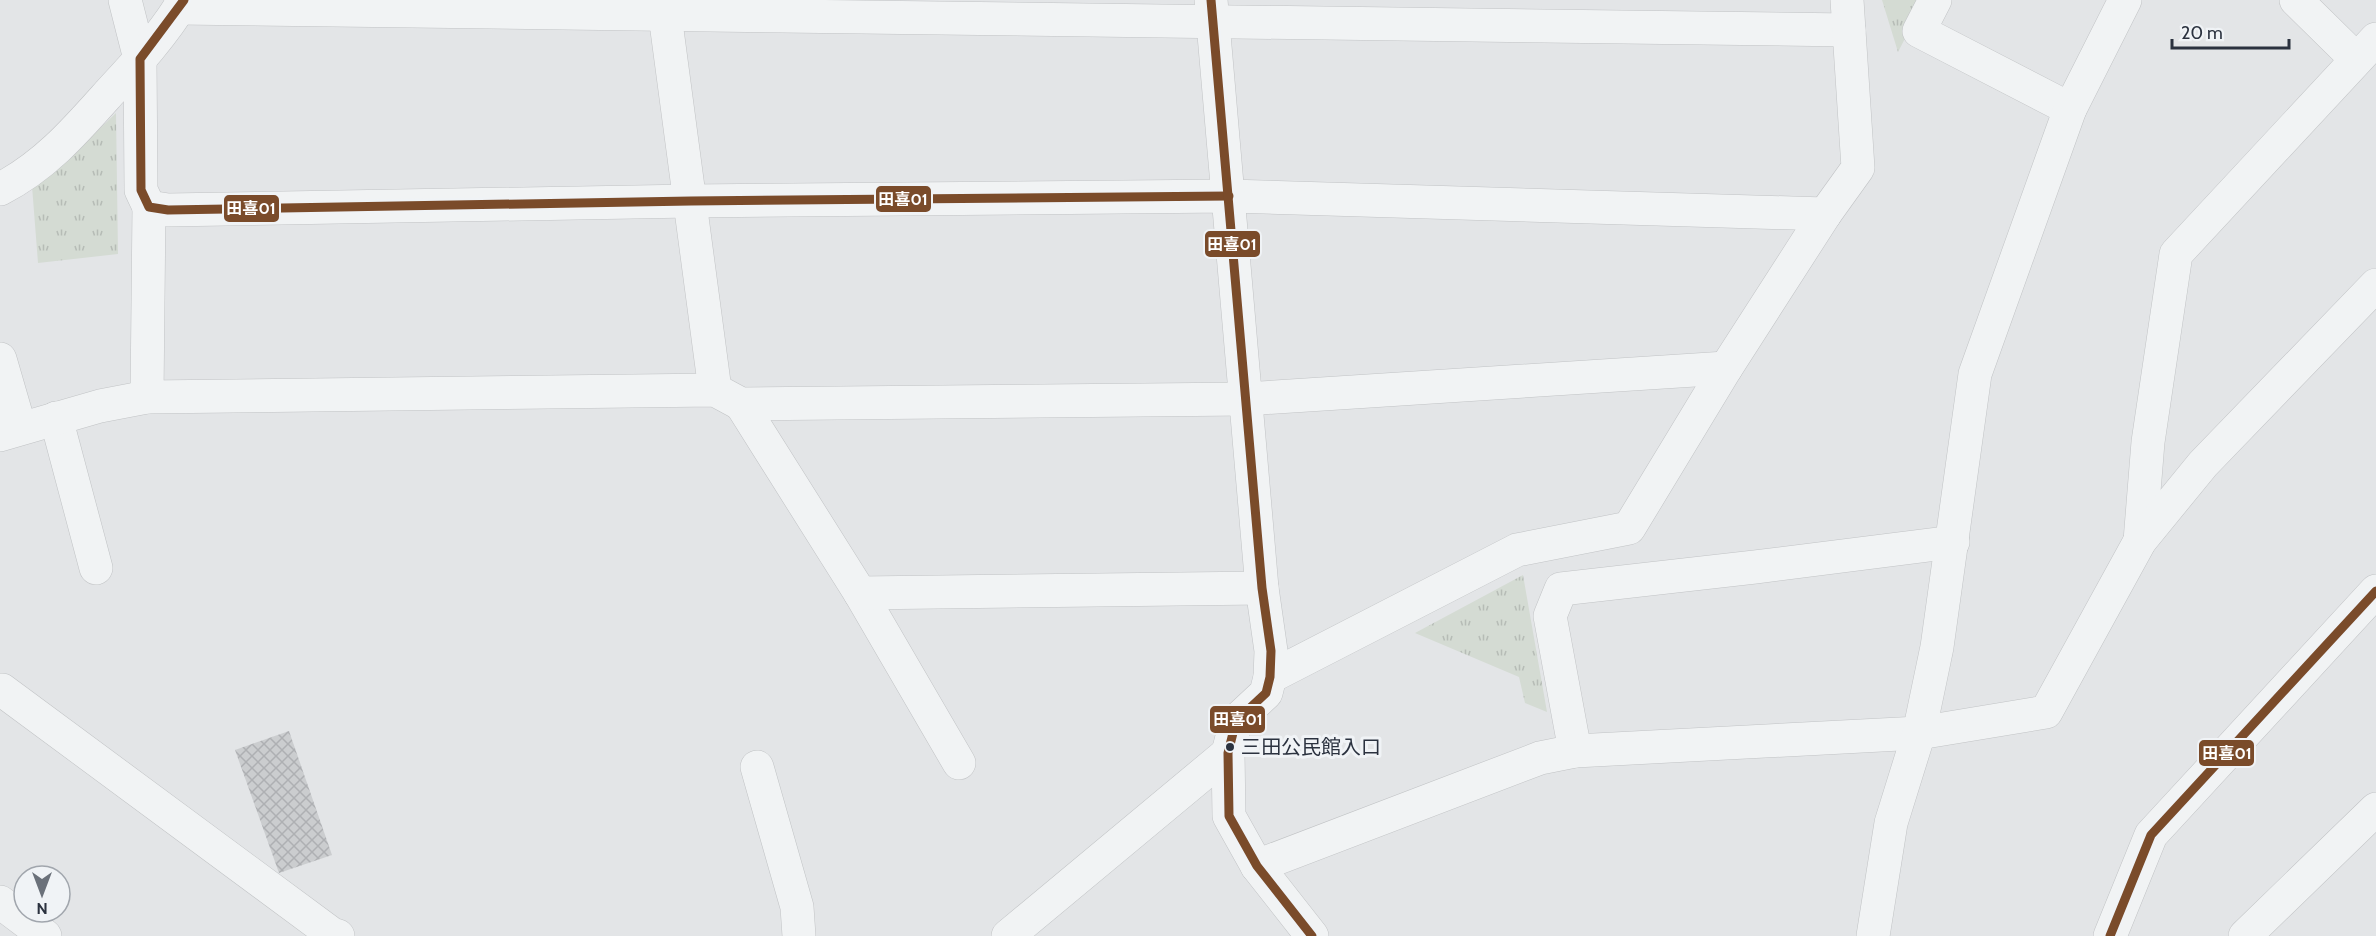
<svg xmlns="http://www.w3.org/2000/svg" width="2376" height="936" viewBox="0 0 2376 936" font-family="Cabin,'Noto Sans JP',sans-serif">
	<defs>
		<pattern id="grass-tufts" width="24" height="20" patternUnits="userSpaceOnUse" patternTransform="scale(1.5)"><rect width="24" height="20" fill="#d4dbd3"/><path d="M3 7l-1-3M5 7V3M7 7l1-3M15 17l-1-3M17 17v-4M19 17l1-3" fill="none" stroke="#b6bcb6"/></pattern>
		<pattern id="building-cross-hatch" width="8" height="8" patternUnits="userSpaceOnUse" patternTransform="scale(1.5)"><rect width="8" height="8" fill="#cbcdcf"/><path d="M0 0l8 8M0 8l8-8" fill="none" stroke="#aeb0b3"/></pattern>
	</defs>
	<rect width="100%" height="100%" fill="#e3e5e7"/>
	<g fill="url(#grass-tufts)">
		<path d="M1882,0H1925L1898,52Z"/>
		<path d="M116,113L118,254L38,263L32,186L71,156Z"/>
		<path d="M1523,575L1547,712L1525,703L1519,677L1415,633Z"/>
	</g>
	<path fill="url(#building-cross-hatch)" d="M289,731L332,855L279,873L235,750Z"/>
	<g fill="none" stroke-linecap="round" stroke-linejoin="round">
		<g stroke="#c1c3c5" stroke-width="34">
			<g id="minor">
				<path d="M125,0L140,59L141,190L149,207L168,210L691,201L1229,196L1825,214"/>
				<path d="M663,0L715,390"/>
				<path d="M1211,0L1262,588L1271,651L1270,677L1266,693L1236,721L1228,753L1229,816L1257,866L1312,936"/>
				<path d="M1935,0L1919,31L2070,109"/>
				<path d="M2296,0L2356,59"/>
				<path d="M179,8L1849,30"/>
				<path d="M0,189C45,166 76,130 109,93C136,64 164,34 184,0"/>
				<path d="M0,359L20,428"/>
				<path d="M147,397L149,207"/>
				<path d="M741,404L860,593L959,763"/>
				<path d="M56,418L96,568"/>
				<path d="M0,435L100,406L147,397L715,390L741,404L1245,399L1726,368"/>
				<path d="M2140,541L2148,442L2176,254L2376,39"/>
				<path d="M860,593L1262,588"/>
				<path d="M1270,677L1517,550L1629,528L1726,368L1825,214L1858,168L1847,0"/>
				<path d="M0,690H2L332,934L338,936"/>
				<path d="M1575,751L1550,616L1561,589L1755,567L1953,542"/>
				<path d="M757,767L797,907L799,936"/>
				<path d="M1257,866L1540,758L1575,751L1919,733L2046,712L2140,541L2203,464L2376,285"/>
				<path d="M0,902L45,936"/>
				<path d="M1008,936L1228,753"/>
				<path d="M1873,936L1891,823L1919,733L1937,647L1975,374L2070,109L2125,0"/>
				<path d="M2110,936L2151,835L2376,591"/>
				<path d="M2245,936L2376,809"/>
			</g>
		</g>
		<use href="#minor" stroke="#f1f3f4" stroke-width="33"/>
		<g stroke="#f0f3f6" stroke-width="14">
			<g id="bus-1">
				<path d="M184,0L140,59L141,190L149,207L168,210L691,201L1229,196"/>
				<path d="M1211,0L1262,588L1271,651L1270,677L1266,693L1236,721L1228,753L1229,816L1257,866L1312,936"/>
				<path d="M2110,936L2151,835L2376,591"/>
			</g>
		</g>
		<use href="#bus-1" stroke="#7a4b2a" stroke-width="9"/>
	</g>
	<circle fill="#2b323f" stroke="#f0f3f6" stroke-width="2" cx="1230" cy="747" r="5"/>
	<g text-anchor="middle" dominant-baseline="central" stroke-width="6" stroke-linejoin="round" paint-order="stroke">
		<g font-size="20" fill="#2b323f" stroke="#f0f3f6" text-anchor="start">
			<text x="1241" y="747">三田公民館入口</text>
		</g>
	</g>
	<g stroke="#f0f3f6" stroke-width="2">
		<rect x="875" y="185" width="57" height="28" rx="6" fill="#7a4b2a"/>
		<rect x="223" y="194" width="57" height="29" rx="6" fill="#7a4b2a"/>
		<rect x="1204" y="230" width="57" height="28" rx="6" fill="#7a4b2a"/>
		<rect x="1209" y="705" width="57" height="29" rx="6" fill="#7a4b2a"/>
		<rect x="2198" y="739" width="57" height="28" rx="6" fill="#7a4b2a"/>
	</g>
	<g font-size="16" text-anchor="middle" font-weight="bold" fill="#fff">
		<text x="903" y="205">田喜01</text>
		<text x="251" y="214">田喜01</text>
		<text x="1232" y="250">田喜01</text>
		<text x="1238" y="725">田喜01</text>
		<text x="2227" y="759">田喜01</text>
	</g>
	<g transform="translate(42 894) rotate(180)"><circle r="28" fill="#f0f3f6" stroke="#a1a6ad" stroke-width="1.5"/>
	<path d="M0-4.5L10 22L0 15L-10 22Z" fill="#6b717a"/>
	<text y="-9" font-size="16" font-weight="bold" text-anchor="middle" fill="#2b323f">N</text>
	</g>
	<path d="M2172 39v9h117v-9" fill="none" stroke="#2b323f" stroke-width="3"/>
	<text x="2181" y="39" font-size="18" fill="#2b323f" stroke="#f0f3f6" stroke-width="4.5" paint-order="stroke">20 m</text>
</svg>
